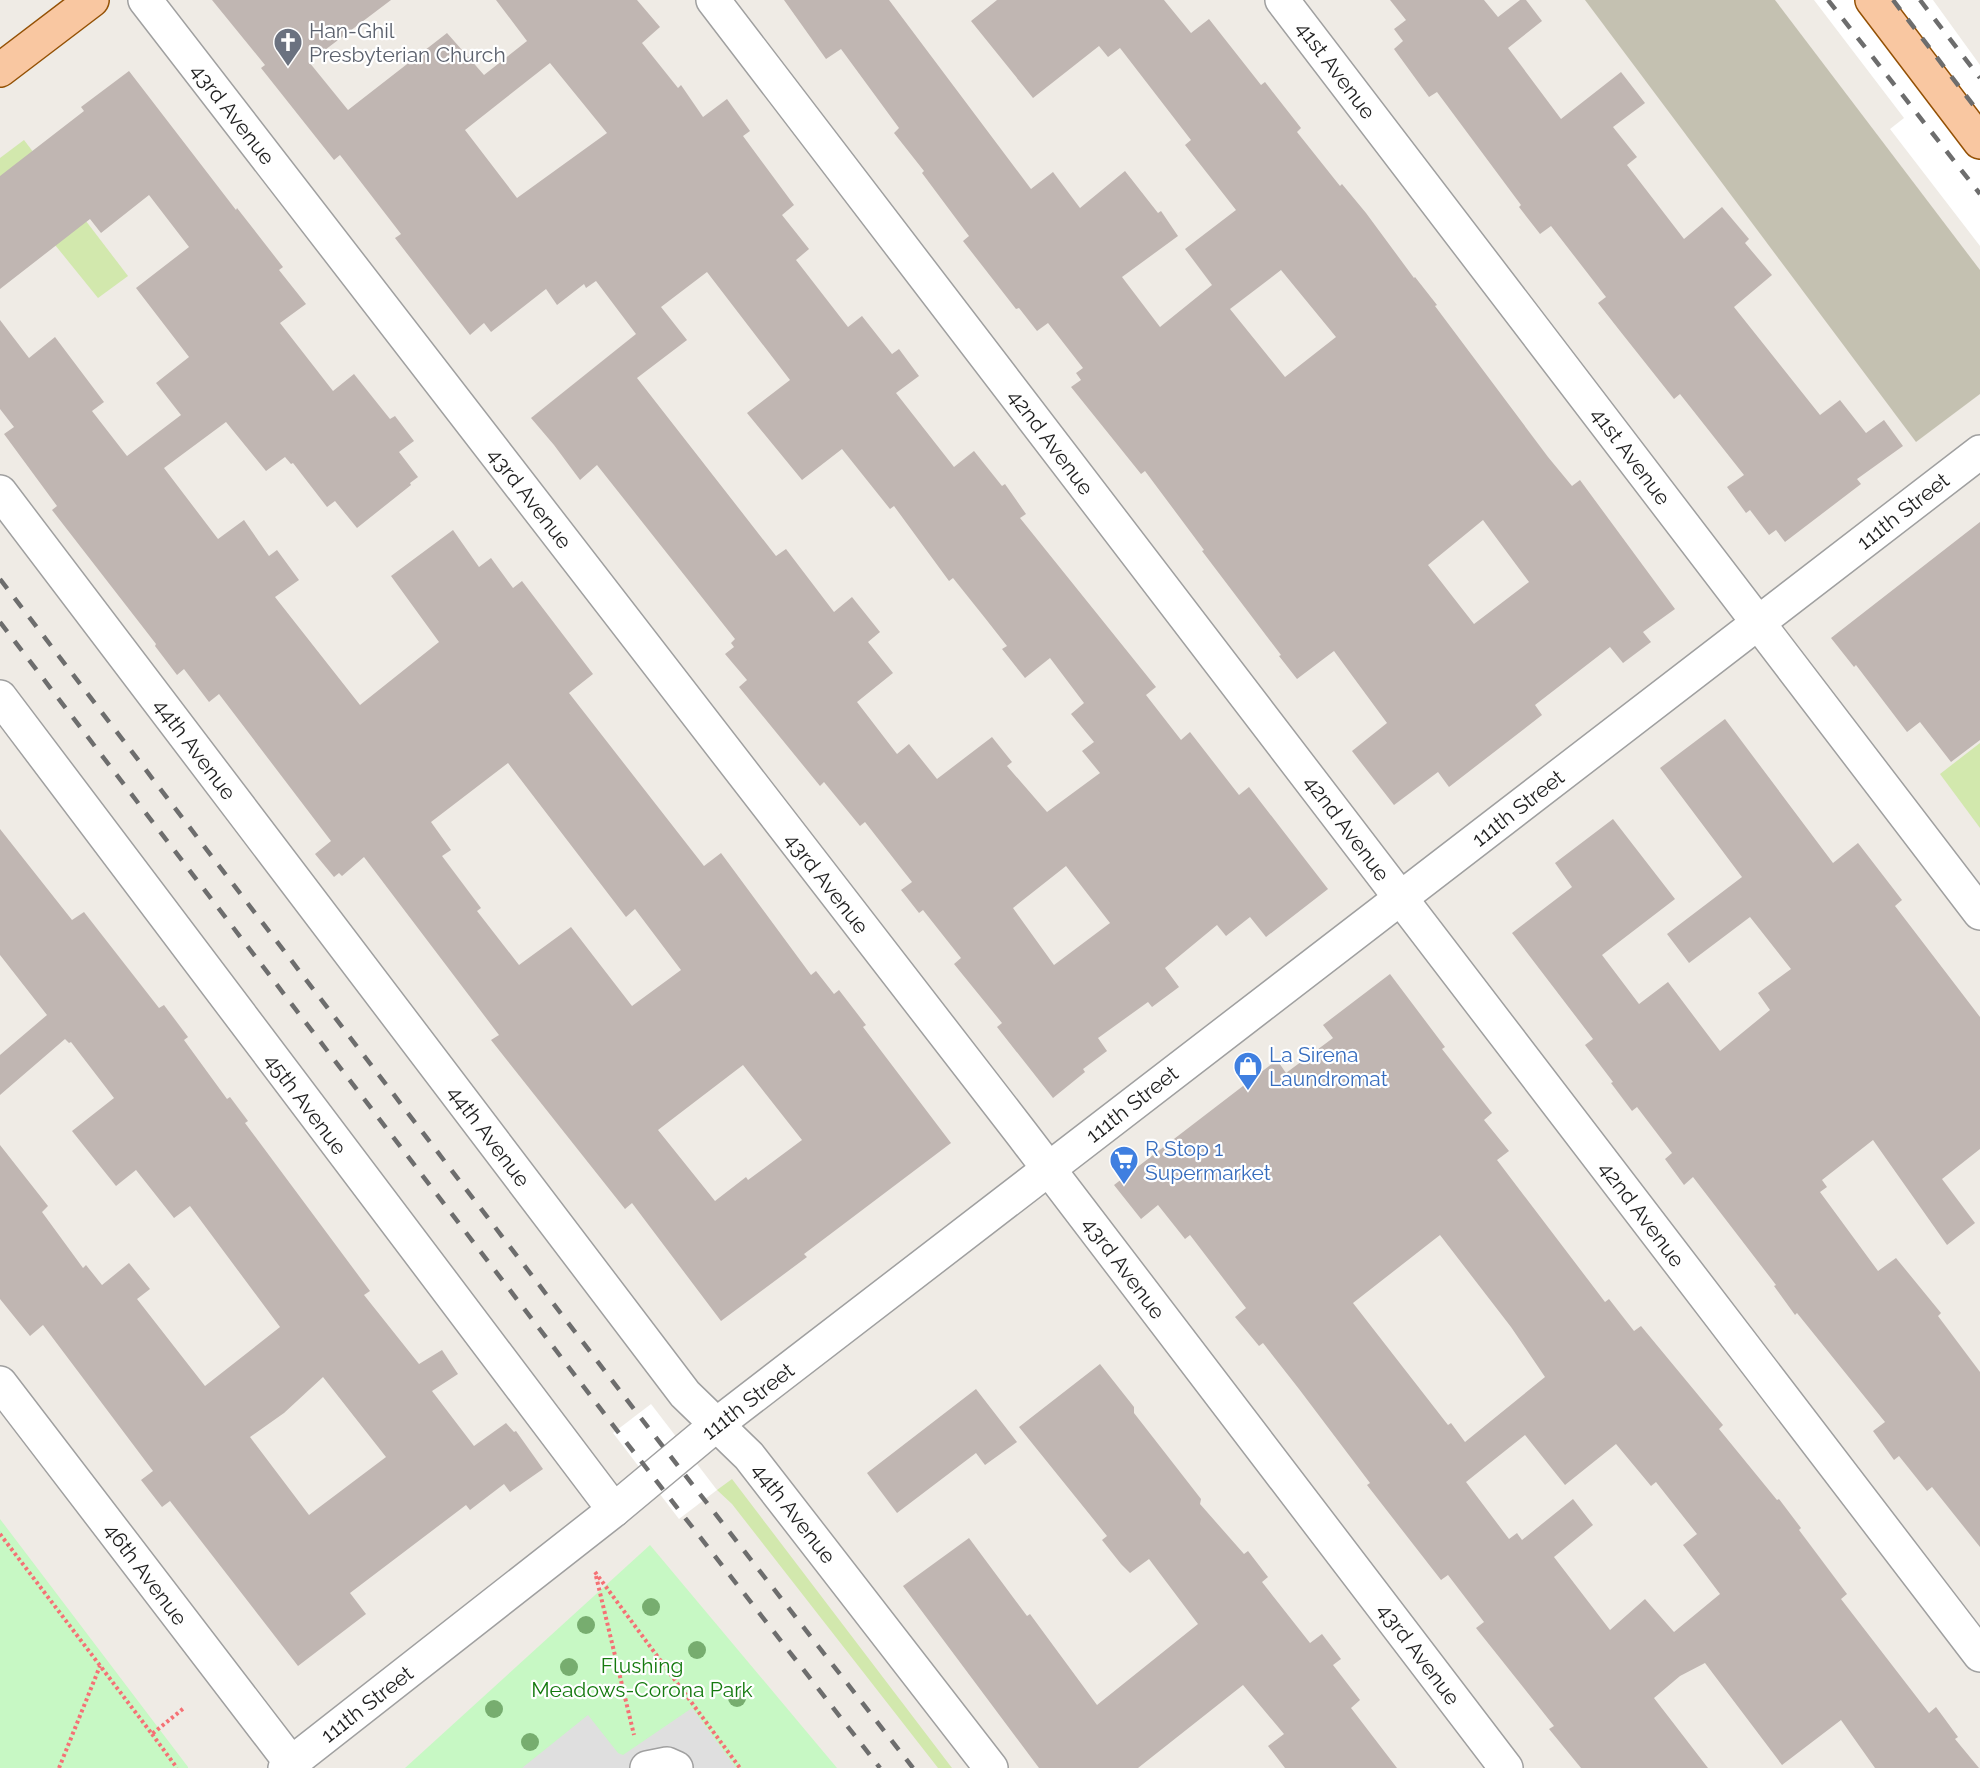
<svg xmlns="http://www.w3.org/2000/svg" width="1980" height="1768" viewBox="0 0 1980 1768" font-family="Raleway,sans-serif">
	<rect width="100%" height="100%" fill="#efebe5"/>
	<path fill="#c4c1b1" d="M1585,0H1775L1980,270V394L1916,442Z"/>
	<g fill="#d2e8ad">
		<path d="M24,140L128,276L98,298L0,177V158Z"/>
		<path d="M1980,743V828L1940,774Z"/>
		<path d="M732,1479L952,1768H938L732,1504L717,1490Z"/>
	</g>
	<g fill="#c7f8c4">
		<path d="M0,1519L188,1767V1768H0Z"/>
		<path d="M650,1545L837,1768H405Z"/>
	</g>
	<path fill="#dfdfdf" d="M692,1708L736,1768H522L588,1715L618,1753L623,1755Z"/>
	<g fill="#fff">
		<path d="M1814,0H1933L1980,65V246L1890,129L1904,118Z"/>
		<path d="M651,1404L717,1490L679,1519L613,1433Z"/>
	</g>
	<g fill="#c0b6b2" fill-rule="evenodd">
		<path d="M212,0H391L309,62L348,110L447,33L484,75L527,41L496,0H637L660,27L642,43L678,88L681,85L703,117L727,99L750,131L743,136L794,205L782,215L809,249L796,260L848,327L862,316L892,354L899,349L919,376L896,393L954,467L974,451L1002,486L1005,484L1026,514L1020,518L1156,687L1146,695L1181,740L1190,732L1239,795L1249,787L1328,889L1266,937L1250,917L1226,936L1217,925L1165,968L1179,987L1152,1007L1148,1002L1098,1038L1107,1051L1083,1069L1085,1072L1053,1098L997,1027L1002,1023L954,964L961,958L923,910L919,913L901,890L912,882L865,822L860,826L824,782L820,786L739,687L747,680L725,654L734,647L731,643L735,639L597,465L580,480L554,445L531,418L636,334L596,281L586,288L584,284L557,305L546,289L491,332L484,323L470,335L395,238L401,234L340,155L334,160L261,68L265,65ZM550,63L607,133L517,198L465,130ZM707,272L790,380L747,413L802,480L842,449L890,509L894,506L949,581L953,578L985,618L1007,646L1002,649L1025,678L1050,658L1084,703L1071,714L1094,742L1082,751L1100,773L1047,812L1007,766L1012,762L992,737L937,779L909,744L897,754L857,702L893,673L868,642L880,632L852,597L834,612L786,549L776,556L637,378L687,340L661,307ZM1066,866L1110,923L1054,965L1013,908Z"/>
		<path d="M784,0H889L1031,189L1053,172L1080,208L1125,171L1158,213L1161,211L1178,236L1122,277L1160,327L1212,285L1185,249L1236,210L1185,145L1191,140L1120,48L1108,57L1099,46L1033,98L971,21L997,0H1164L1191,33L1209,19L1261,85L1265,82L1301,128L1297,132L1340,186L1342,184L1366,213L1414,278L1415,277L1437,305L1435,306L1548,457L1572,486L1580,480L1675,609L1643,632L1651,642L1623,663L1610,647L1535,705L1542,715L1449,787L1438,772L1394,805L1352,751L1387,723L1334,651L1297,679L1279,656L1281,655L1202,551L1204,550L1145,471L1141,474L1071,387L1081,380L1076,373L1083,368L1048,323L1037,331L1019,308L1016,309L963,241L969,236L922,173L924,171L894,133L899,128L841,49L826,59ZM1281,270L1336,337L1285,377L1230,309ZM1483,520L1529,582L1474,624L1428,565Z"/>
		<path d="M1390,0H1484L1498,17L1520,0H1526L1542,21L1508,48L1561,119L1621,72L1645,103L1613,127L1637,157L1627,165L1684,239L1722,207L1749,239L1745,243L1772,275L1734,307L1820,415L1840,400L1866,433L1884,420L1903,446L1857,479L1861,484L1785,542L1776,530L1769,535L1750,510L1746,513L1727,487L1744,475L1680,394L1674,399L1620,331L1598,303L1606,297L1551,226L1540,234L1519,207L1521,205L1437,92L1429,97L1394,49L1403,41L1394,29L1406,20Z"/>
		<path d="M129,71L236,210L237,208L283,267L279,270L306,304L280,323L333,391L354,374L390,419L395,416L414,441L399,452L418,477L410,483L411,485L357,528L335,501L327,507L293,463L291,464L285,457L266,471L226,422L164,468L218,539L244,520L269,556L277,550L299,580L275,597L360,705L439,642L391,576L453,530L479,567L491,558L513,588L522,581L593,674L569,693L704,866L721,853L811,975L816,971L834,994L839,990L866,1025L863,1027L951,1143L804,1254L807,1257L721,1321L632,1203L625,1209L491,1040L499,1035L364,857L342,876L339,873L334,877L315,854L331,841L219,694L209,702L184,669L177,675L155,646L156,644L52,510L57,506L4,434L14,427L0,409V320L29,358L55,337L104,402L92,411L127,456L181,415L156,383L189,357L136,288L189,247L149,195L101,233L90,219L0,289V176L84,111L81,107ZM508,763L626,917L635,909L681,970L632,1006L571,927L519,965L477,911L481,908L442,856L451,850L431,822ZM743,1065L802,1140L748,1180L746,1177L715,1201L658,1130Z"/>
		<path d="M1980,522V740L1951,762L1920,722L1907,732L1856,665L1854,667L1831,638Z"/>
		<path d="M1725,719L1833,863L1858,843L1902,900L1895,906L1980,1017V1149L1942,1179L1975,1223L1947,1245L1873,1140L1822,1180L1827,1187L1820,1192L1878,1271L1896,1258L1941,1313L1938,1316L1980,1372V1547L1932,1487L1927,1491L1899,1456L1894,1460L1873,1431L1885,1422L1797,1313L1795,1315L1774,1286L1776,1285L1693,1177L1684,1185L1665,1159L1672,1153L1637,1107L1632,1111L1611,1083L1613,1082L1585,1045L1593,1039L1512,933L1572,887L1555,863L1613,819L1675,899L1602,955L1639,1004L1668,982L1720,1051L1770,1010L1758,993L1791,969L1750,917L1689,963L1667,934L1742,877L1660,768Z"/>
		<path d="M0,829L72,920L84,912L159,1008L164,1005L188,1037L184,1040L227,1099L230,1097L248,1121L245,1123L370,1291L364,1295L419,1364L442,1350L458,1374L432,1391L474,1446L506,1423L514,1432L516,1431L543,1469L510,1492L504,1484L470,1510L466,1505L350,1593L366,1614L298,1666L170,1501L162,1507L141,1480L153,1471L43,1325L30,1336L0,1299V1145L48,1206L42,1212L83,1268L86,1265L102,1285L129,1263L150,1289L137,1299L205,1386L280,1327L190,1206L174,1218L136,1170L116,1186L72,1131L114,1098L71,1042L69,1043L65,1039L0,1095V1055L47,1015L0,955ZM323,1377L386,1457L309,1515L250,1437L284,1413Z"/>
		<path d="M1390,974L1445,1047L1442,1049L1492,1113L1484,1120L1509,1151L1497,1160L1605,1302L1609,1299L1634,1331L1641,1326L1723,1425L1719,1429L1777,1500L1779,1499L1801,1528L1799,1530L1847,1594L1841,1599L1929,1713L1936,1707L1958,1737L1955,1739L1979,1768H1875L1841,1720L1782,1765L1705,1663L1680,1676L1654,1698L1708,1768H1581L1549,1729L1554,1726L1476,1628L1484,1622L1448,1575L1441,1580L1367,1485L1370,1483L1299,1389L1263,1343L1259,1346L1235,1317L1246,1308L1190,1235L1185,1239L1158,1205L1141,1219L1114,1185L1277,1060L1286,1073L1333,1038L1323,1025ZM1440,1235L1511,1327L1545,1377L1465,1442L1451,1423L1448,1425L1353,1303ZM1525,1435L1565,1485L1616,1444L1651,1486L1656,1482L1697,1534L1683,1545L1720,1594L1674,1632L1645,1599L1610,1630L1554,1557L1593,1525L1573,1499L1522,1540L1517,1533L1509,1539L1466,1482Z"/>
		<path d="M1100,1364L1134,1407V1413L1201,1499L1200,1504L1244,1554L1248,1551L1268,1577L1262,1582L1310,1643L1322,1634L1341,1659L1333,1665L1360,1700L1351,1708L1397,1768H1285L1268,1746L1284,1734L1243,1685L1138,1768H1039L903,1586L969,1538L1027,1616L1030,1614L1097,1705L1198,1624L1149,1559L1130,1573L1121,1564L1102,1540L1107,1536L1019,1427Z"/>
		<path d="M976,1389L1017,1442L985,1465L976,1453L897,1513L867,1473Z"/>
	</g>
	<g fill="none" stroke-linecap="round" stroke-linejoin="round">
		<g stroke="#a0a0a0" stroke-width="36">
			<g id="minor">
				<path d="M145,0L1022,1134L1506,1768"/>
				<path d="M713,0L1980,1655"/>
				<path d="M1282,0L1980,913"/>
				<path d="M0,492L685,1394L749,1456L991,1768"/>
				<path d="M0,697L614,1510"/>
				<path d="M0,1383L295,1768"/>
				<path d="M285,1768L614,1510L716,1425L1980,452"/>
				<path d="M647,1768L667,1764L676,1768"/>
			</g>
		</g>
		<g stroke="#945105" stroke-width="36">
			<g id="major">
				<path d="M1872,0L1980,142"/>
				<path d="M0,70L92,0"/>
			</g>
		</g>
		<g stroke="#f57175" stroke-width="4" stroke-dasharray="3 3" stroke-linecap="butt">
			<path d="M0,1534L152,1734L184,1708"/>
			<path d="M595,1572L740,1768"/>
			<path d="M596,1576L634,1735"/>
			<path d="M152,1734L177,1768"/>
			<path d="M59,1768L100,1666"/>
		</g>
		<use href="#minor" stroke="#fff" stroke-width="33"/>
		<use href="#major" stroke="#f9c7a1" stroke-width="33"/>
		<g stroke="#6d6d6d" stroke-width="4.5" stroke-dasharray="12 12" stroke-linecap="butt">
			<path d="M1828,0L1980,194"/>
			<path d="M1893,0L1980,114"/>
			<path d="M1920,0L1980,78"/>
			<path d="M0,579L640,1417L913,1768"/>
			<path d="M0,622L619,1433L880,1768"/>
		</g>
	</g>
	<g fill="#77ad6f">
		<circle cx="651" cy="1607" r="9"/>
		<circle cx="586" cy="1625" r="9"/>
		<circle cx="697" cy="1650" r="9"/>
		<circle cx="569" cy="1667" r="9"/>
		<circle cx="737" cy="1698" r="9"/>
		<circle cx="494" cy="1709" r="9"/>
		<circle cx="530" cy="1742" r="9"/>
	</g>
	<defs>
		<g id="church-pin" transform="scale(1.5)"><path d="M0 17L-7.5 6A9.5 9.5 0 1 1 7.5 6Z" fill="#6b7280" stroke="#fff"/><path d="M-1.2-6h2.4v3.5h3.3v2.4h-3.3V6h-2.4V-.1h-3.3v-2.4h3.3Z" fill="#fff"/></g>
		<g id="shop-pin" transform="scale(1.5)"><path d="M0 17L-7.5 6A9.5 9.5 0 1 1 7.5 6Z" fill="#3f7fe0" stroke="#fff"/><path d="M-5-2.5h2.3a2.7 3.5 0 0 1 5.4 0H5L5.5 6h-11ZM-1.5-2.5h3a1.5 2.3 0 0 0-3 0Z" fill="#fff"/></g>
		<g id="supermarket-pin" transform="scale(1.5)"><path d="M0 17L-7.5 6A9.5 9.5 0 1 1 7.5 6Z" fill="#3f7fe0" stroke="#fff"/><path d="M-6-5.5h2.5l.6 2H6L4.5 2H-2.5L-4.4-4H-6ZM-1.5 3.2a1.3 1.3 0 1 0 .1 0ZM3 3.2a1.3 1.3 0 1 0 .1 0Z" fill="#fff"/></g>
	</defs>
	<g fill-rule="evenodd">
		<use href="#church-pin" x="288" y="42"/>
		<use href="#shop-pin" x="1248" y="1066"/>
		<use href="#supermarket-pin" x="1124" y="1160"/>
	</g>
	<g text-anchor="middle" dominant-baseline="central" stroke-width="4.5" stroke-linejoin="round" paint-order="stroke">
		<g font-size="21" fill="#5b616d" stroke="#fff" text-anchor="start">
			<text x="309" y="30">Han-Ghil<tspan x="309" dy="24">Presbyterian Church</tspan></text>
		</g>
		<g font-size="21" fill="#1f1f1f" stroke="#fff">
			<text transform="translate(1336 70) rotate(53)">41st Avenue</text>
			<text transform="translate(233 114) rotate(52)">43rd Avenue</text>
			<text transform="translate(1051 442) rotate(53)">42nd Avenue</text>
			<text transform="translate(1631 456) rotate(53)">41st Avenue</text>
			<text transform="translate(530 498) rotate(52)">43rd Avenue</text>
			<text transform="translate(1903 511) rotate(-38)">111th Street</text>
			<text transform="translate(195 749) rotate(53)">44th Avenue</text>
			<text transform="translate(1518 808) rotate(-38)">111th Street</text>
			<text transform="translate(1347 828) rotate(53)">42nd Avenue</text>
			<text transform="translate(827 883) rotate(52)">43rd Avenue</text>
			<text transform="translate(306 1104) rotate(53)">45th Avenue</text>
			<text transform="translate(1132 1104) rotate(-38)">111th Street</text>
			<text transform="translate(489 1136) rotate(53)">44th Avenue</text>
			<text transform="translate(1642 1214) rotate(53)">42nd Avenue</text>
			<text transform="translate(1124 1268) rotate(53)">43rd Avenue</text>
			<text transform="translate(748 1401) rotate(-38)">111th Street</text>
			<text transform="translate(794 1513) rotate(52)">44th Avenue</text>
			<text transform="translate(146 1574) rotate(53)">46th Avenue</text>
			<text transform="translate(1419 1654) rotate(53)">43rd Avenue</text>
			<text transform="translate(367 1704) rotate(-38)">111th Street</text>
		</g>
		<g font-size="21" fill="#366cbe" stroke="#fff" text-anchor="start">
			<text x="1269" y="1054">La Sirena<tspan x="1269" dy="24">Laundromat</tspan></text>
			<text x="1145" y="1148">R Stop 1<tspan x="1145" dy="24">Supermarket</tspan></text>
		</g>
		<g font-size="21" fill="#157a0f" stroke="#fff">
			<text x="642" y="1665">Flushing<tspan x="642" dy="24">Meadows-Corona Park</tspan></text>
		</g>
	</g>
</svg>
